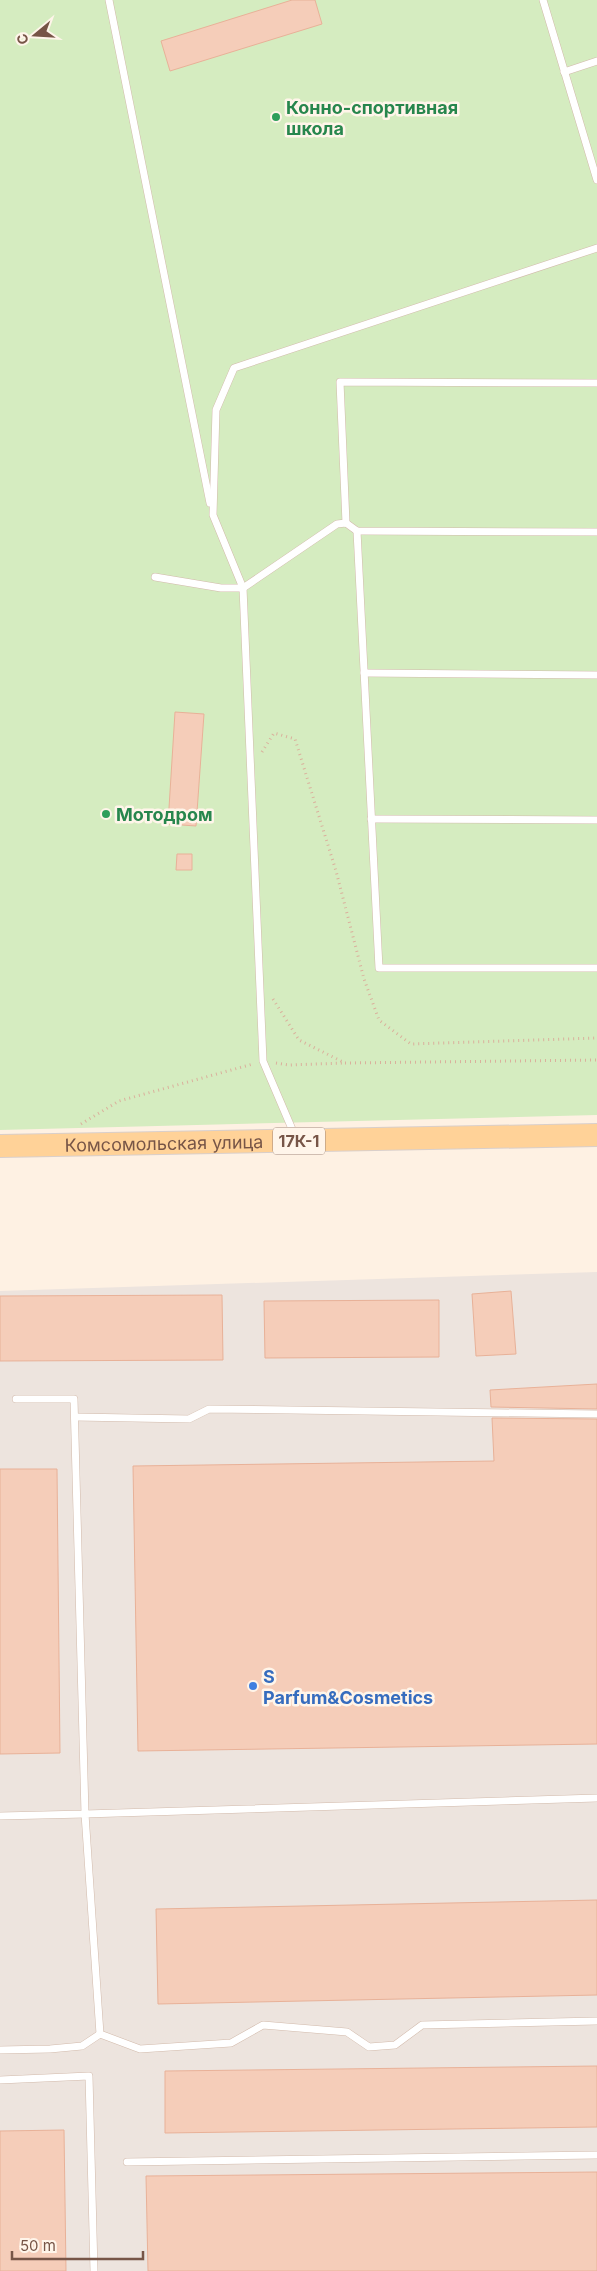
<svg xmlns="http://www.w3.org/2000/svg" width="597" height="2271" viewBox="0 0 597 2271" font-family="Inter,sans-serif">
	<rect width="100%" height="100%" fill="#fef1e3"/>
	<path fill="#ede4de" d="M597,1272V2271H0V1291Z"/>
	<path fill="#d5ecc0" d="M0,0H597V1115L0,1130Z"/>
	<g fill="#f5cdb9" stroke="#e8b198">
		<path d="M292,0H315L322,24L170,71L161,41Z"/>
		<path d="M175,712L204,714L196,826L168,824Z"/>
		<path d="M177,854H192V870H176Z"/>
		<path d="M511,1291L516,1354L476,1356L472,1294Z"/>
		<path d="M222,1295L223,1360L0,1361V1296Z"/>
		<path d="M439,1300V1357L265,1358L264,1301Z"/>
		<path d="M597,1384V1409L491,1407L490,1390Z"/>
		<path d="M492,1418L597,1419V1744L138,1751L133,1466L494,1461Z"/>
		<path d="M0,1469H57L60,1753L0,1754Z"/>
		<path d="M597,1900V1995L158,2004L156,1909Z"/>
		<path d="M597,2066V2127L165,2133V2071Z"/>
		<path d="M64,2130L66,2271H0V2131Z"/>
		<path d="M597,2172V2271H148L146,2176Z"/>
	</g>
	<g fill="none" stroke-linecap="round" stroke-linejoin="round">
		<g stroke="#d2baab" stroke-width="8">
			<g id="lane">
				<path d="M109,0L210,503"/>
				<path d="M543,0L597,180"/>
				<path d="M564,72L597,61"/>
				<path d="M346,523L340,382L597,383"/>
				<path d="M357,531L379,968H597"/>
				<path d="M155,577L221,588H243L337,524L346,523L357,531L597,532"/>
				<path d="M364,673L597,675"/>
				<path d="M371,819L597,820"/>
				<path d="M295,1136L263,1061L243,588L213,515L216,410L234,368L597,248"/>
				<path d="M75,1417L189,1419L209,1409L597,1414"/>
				<path d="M597,1798L85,1814L100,2034L140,2049L231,2043L263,2025L347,2032L369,2047L395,2045L422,2025L597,2021"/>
				<path d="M0,1816L85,1814L74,1399H16"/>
				<path d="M0,2050L50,2049L82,2046L100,2034"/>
				<path d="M0,2080L89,2076L94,2271"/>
				<path d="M127,2162L597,2155"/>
			</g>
		</g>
		<g stroke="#d9cfcb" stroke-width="24">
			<g id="primary">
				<path id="s1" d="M0,1146L597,1135"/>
			</g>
		</g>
		<g stroke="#dab09c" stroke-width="3" stroke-dasharray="1 4" stroke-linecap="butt">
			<path d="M262,752L274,733L295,739L336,871L364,979L379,1020L411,1044L597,1038"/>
			<path d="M273,999L299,1040L345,1063L597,1060"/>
			<path d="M276,1063L289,1065L345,1063"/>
			<path d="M81,1124L119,1101L253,1064"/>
		</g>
		<use href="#lane" stroke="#fff" stroke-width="7"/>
		<use href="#primary" stroke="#ffd298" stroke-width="22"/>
	</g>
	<g fill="#2e9e5b" stroke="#fff5ea" stroke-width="2">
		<circle cx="276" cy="117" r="5"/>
		<circle cx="106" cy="814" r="5"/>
	</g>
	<circle fill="#3f7fe0" stroke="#fff5ea" stroke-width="2" cx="253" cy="1686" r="5"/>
	<g text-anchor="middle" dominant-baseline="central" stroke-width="5" stroke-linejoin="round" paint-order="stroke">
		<rect fill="#fff5ea" stroke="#a08578" stroke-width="1" x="273" y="1127.5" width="52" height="27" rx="4"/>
		<g font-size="16" font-weight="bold" fill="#775547">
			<text x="299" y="1141">17К-1</text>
		</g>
		<g font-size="18" font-weight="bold" fill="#27864d" stroke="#fff5ea" text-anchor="start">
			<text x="286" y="107">Конно-спортивная<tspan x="286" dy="21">школа</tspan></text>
			<text x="116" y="814">Мотодром</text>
		</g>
		<g font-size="18" fill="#775547" stroke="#fff5ea">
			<text stroke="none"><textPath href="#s1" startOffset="164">Комсомольская улица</textPath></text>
		</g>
		<g font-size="18" font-weight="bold" fill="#366cbe" stroke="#fff5ea" text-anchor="start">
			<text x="263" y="1676">S<tspan x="263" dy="21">Parfum&amp;Cosmetics</tspan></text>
		</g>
	</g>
	<g transform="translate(35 35) rotate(252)" stroke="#fff5ea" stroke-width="4" paint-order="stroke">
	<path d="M0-4L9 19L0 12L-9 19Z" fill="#775547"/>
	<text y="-8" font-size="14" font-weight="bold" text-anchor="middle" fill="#775547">С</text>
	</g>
	<path d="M12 2251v8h131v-8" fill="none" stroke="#775547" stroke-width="2.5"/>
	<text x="20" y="2251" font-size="15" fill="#775547" stroke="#fff5ea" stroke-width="4" paint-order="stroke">50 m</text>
</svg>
